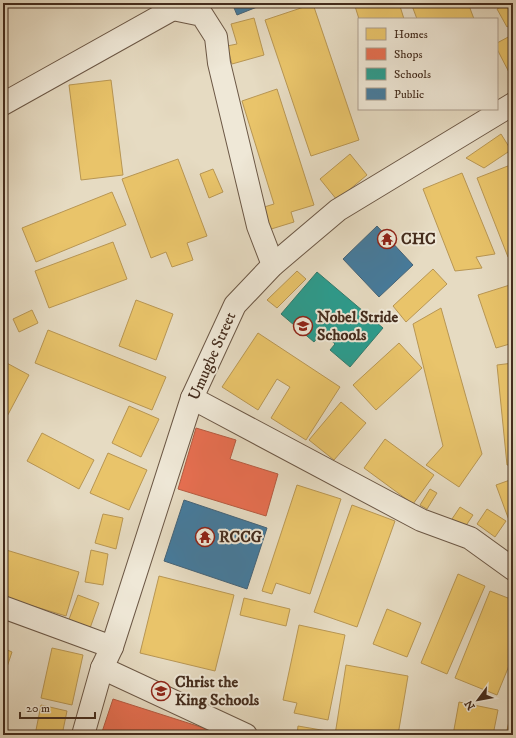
<svg xmlns="http://www.w3.org/2000/svg" width="516" height="738" viewBox="0 0 516 738" font-family="'IM FELL DW Pica',serif">
	<rect width="100%" height="100%" fill="#e6dbc2"/>
	<filter id="stains"><feTurbulence type="fractalNoise" baseFrequency=".005" numOctaves="4"/><feColorMatrix values="0 0 0 0 .2 0 0 0 0 .09 0 0 0 0 .02 0 0 0 .5 -.17"/></filter>
	<radialGradient id="worn" r=".72"><stop offset=".6" stop-color="#630" stop-opacity="0"/><stop offset="1" stop-color="#630" stop-opacity=".3"/></radialGradient>
	<g fill="#e9c46a" stroke="#b89653">
		<path d="M354,3H399L404,19H359Z"/>
		<path d="M411,3H468L474,19H417Z"/>
		<path d="M507,3H513V23L507,27L497,9Z"/>
		<path d="M313,4L359,140L311,156L265,20Z"/>
		<path d="M254,18L264,55L232,64L227,46L237,44L231,24Z"/>
		<path d="M512,35L513,36V80L497,49V43Z"/>
		<path d="M111,80L123,175L81,180L69,85Z"/>
		<path d="M277,89L314,205L291,212L294,222L268,230L261,208L274,204L242,101Z"/>
		<path d="M501,134L511,150L484,168L466,158Z"/>
		<path d="M350,154L367,175L337,200L320,179Z"/>
		<path d="M178,159L207,236L187,243L193,260L172,267L166,252L151,258L122,179Z"/>
		<path d="M513,164V255L508,257L477,178Z"/>
		<path d="M213,169L223,192L209,198L200,174Z"/>
		<path d="M462,173L495,254L476,257L482,268L455,271L423,189Z"/>
		<path d="M112,192L126,225L36,262L22,228Z"/>
		<path d="M113,242L127,279L49,308L35,271Z"/>
		<path d="M433,269L447,284L406,322L393,306Z"/>
		<path d="M297,271L306,279L277,308L267,300Z"/>
		<path d="M513,284V343L496,348L478,295Z"/>
		<path d="M136,300L173,314L156,360L119,346Z"/>
		<path d="M441,308L482,454L459,487L426,465L443,446L413,324Z"/>
		<path d="M32,310L38,323L19,332L13,319Z"/>
		<path d="M48,330L166,377L152,410L35,363Z"/>
		<path d="M258,333L340,387L306,440L271,418L290,387L277,379L258,410L222,387Z"/>
		<path d="M399,343L422,368L376,410L353,385Z"/>
		<path d="M3,361L29,375L3,424Z"/>
		<path d="M513,363V465H507L497,365Z"/>
		<path d="M341,402L366,423L334,460L309,440Z"/>
		<path d="M129,406L159,419L141,457L112,443Z"/>
		<path d="M42,433L94,460L79,489L27,461Z"/>
		<path d="M385,439L434,475L413,504L364,468Z"/>
		<path d="M108,453L147,470L129,510L90,493Z"/>
		<path d="M510,480L513,488V531L496,485Z"/>
		<path d="M297,485L341,499L310,594L276,583L272,594L262,591Z"/>
		<path d="M430,489L437,493L427,509L420,505Z"/>
		<path d="M352,505L395,521L357,627L314,612Z"/>
		<path d="M460,507L473,515L465,527L452,519Z"/>
		<path d="M487,509L506,521L495,537L477,524Z"/>
		<path d="M103,514L123,518L116,549L95,543Z"/>
		<path d="M3,549L79,572L66,616L3,597Z"/>
		<path d="M91,550L108,554L103,585L85,582Z"/>
		<path d="M458,574L485,586L447,674L421,663Z"/>
		<path d="M159,576L234,595L215,671L140,653Z"/>
		<path d="M490,591L513,600V656L497,695L455,678Z"/>
		<path d="M78,595L99,603L89,631L68,622Z"/>
		<path d="M244,598L290,609L286,626L240,615Z"/>
		<path d="M387,609L421,623L407,657L373,644Z"/>
		<path d="M299,625L345,635L328,720L294,713L297,703L283,700Z"/>
		<path d="M3,648L12,652L4,676H3Z"/>
		<path d="M52,648L83,655L72,705L41,698Z"/>
		<path d="M346,665L408,676L398,735H335Z"/>
		<path d="M459,702L498,710L493,735H453Z"/>
		<path d="M41,705L67,711L62,735H35Z"/>
		<path d="M511,712L513,713V735H506Z"/>
		<path d="M298,726L327,731L326,735H297Z"/>
	</g>
	<g fill="#e76f51" stroke="#b65b41">
		<path d="M196,428L236,440L230,459L278,474L266,516L178,489Z"/>
		<path d="M113,699L210,730L209,735H101Z"/>
	</g>
	<path fill="#2a9d8f" stroke="#327b6d" d="M317,272L383,328L350,367L330,350L335,344L322,332L314,342L281,314Z"/>
	<g fill="#457b9d" stroke="#456377">
		<path d="M232,3H267L237,15Z"/>
		<path d="M377,226L413,265L379,297L343,259Z"/>
		<path d="M184,500L267,528L247,589L164,561Z"/>
	</g>
	<g fill="none" stroke-linecap="round" stroke-linejoin="round">
		<g stroke="#6c5846" stroke-width="24">
			<g id="minor">
				<path d="M163,3L173,9L202,15L216,37L219,63L258,226L273,265"/>
				<path d="M3,104L173,9"/>
				<path d="M192,398L421,520L470,538L513,569"/>
				<path d="M3,607L112,647"/>
				<path d="M102,668L246,735"/>
				<path d="M83,735L102,668L112,647L192,398L235,305L273,265L338,210L513,104"/>
			</g>
		</g>
		<use href="#minor" stroke="#efe8d7" stroke-width="22"/>
	</g>
	<defs>
		<g id="temple-ring" transform="scale(1)"><circle r="9.5" fill="#efe8d7" stroke="#8f2418" stroke-width="1.5"/><path d="M0-6L5-2H3V0L6.5 2.5H4V6H1.5V3h-3V6H-4V2.5H-6.5L-3 0V-2H-5Z" fill="#8f2418"/></g>
		<g id="school-ring" transform="scale(1)"><circle r="9.5" fill="#efe8d7" stroke="#8f2418" stroke-width="1.5"/><path d="M0-5L7-2L0 1L-7-2ZM-4 1L0 2.5L4 1V4Q0 6-4 4Z" fill="#8f2418"/></g>
	</defs>
	<g fill-rule="evenodd">
		<use href="#temple-ring" x="387" y="239"/>
		<use href="#school-ring" x="303" y="326"/>
		<use href="#temple-ring" x="205" y="537"/>
		<use href="#school-ring" x="161" y="691"/>
	</g>
	<g text-anchor="middle" dominant-baseline="central" stroke-width="4" stroke-linejoin="round" paint-order="stroke">
		<g font-size="16" font-weight="bold" fill="#442c1d" stroke="#efe8d7" text-anchor="start">
			<text x="401" y="239">CHC</text>
			<text x="317" y="317">Nobel Stride<tspan x="317" dy="18">Schools</tspan></text>
			<text x="219" y="537">RCCG</text>
			<text x="175" y="682">Christ the<tspan x="175" dy="18">King Schools</tspan></text>
		</g>
		<g font-size="16" fill="#442c1d" stroke="#efe8d7">
			<text transform="translate(212 356) rotate(-66)">Umugbe Street</text>
		</g>
	</g>
	<rect width="516" height="738" fill="none" stroke="#e6dbc2" stroke-width="16"/>
	<rect x="4" y="4" width="508" height="730" fill="none" stroke="#442c1d" stroke-width="2"/>
	<rect x="8" y="8" width="500" height="722" fill="none" stroke="#442c1d"/>
	<rect x="358" y="18" width="140" height="92" fill="#efe8d7" stroke="#ab9d8d"/>
	<rect x="366" y="28" width="20" height="12" fill="#e9c46a" stroke="#ab9d8d"/>
	<text x="394" y="38" font-size="12" fill="#442c1d">Homes</text>
	<rect x="366" y="48" width="20" height="12" fill="#e76f51" stroke="#ab9d8d"/>
	<text x="394" y="58" font-size="12" fill="#442c1d">Shops</text>
	<rect x="366" y="68" width="20" height="12" fill="#2a9d8f" stroke="#ab9d8d"/>
	<text x="394" y="78" font-size="12" fill="#442c1d">Schools</text>
	<rect x="366" y="88" width="20" height="12" fill="#457b9d" stroke="#ab9d8d"/>
	<text x="394" y="98" font-size="12" fill="#442c1d">Public</text>
	<g transform="translate(478 700) rotate(238)" stroke="#efe8d7" stroke-width="3" paint-order="stroke">
	<path d="M0-3L7 15L0 10L-7 15Z" fill="#442c1d"/>
	<text y="-6" font-size="11" font-weight="bold" text-anchor="middle" fill="#442c1d">N</text>
	</g>
	<path d="M20 712v6h75v-6" fill="none" stroke="#442c1d" stroke-width="2"/>
	<text x="26" y="712" font-size="12" fill="#442c1d" stroke="#efe8d7" stroke-width="3" paint-order="stroke">20 m</text>
	<rect width="100%" height="100%" filter="url(#stains)"/>
	<rect width="100%" height="100%" fill="url(#worn)"/>
</svg>
